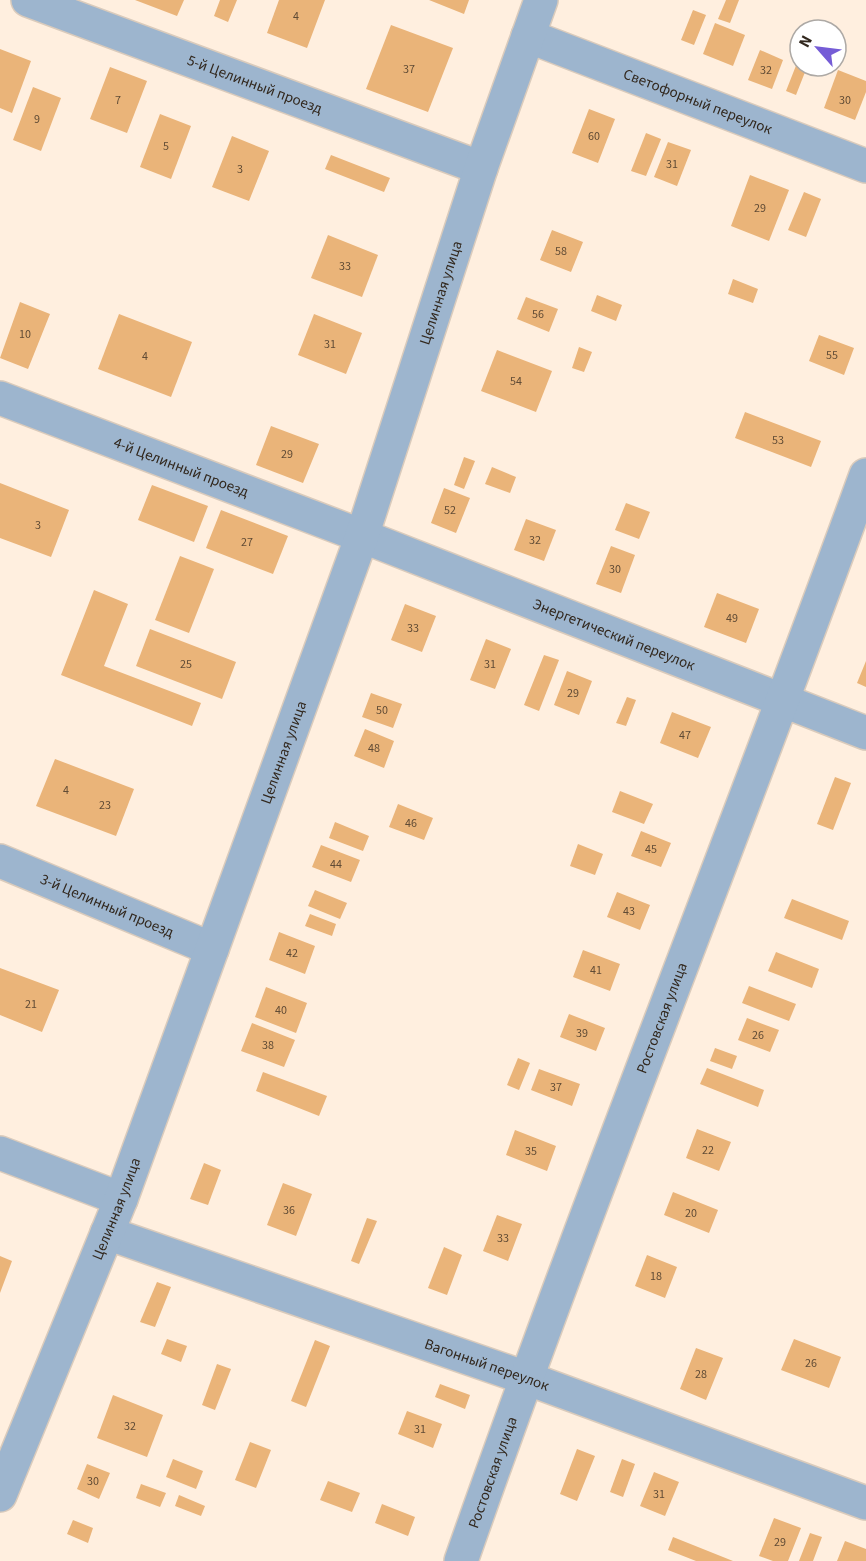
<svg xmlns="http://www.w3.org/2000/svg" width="866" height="1561" viewBox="0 0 866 1561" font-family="'Source Sans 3',sans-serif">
	<rect width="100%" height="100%" fill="#ffefdf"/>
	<g fill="#eab479">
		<path d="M135,0H184L177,16Z"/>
		<path d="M220,0H237L228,22L214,16Z"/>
		<path d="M279,0H325L307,48L267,33Z"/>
		<path d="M429,0H469L464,14Z"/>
		<path d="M726,0H739L730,23L718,19Z"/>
		<path d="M693,10L706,15L694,45L681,40Z"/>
		<path d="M715,23L745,35L733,66L703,54Z"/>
		<path d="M391,25L453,48L428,112L366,89Z"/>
		<path d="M0,49L31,61L12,113L0,108Z"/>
		<path d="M760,50L783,60L772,89L748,80Z"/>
		<path d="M797,63L800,66L807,67L796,95L786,91Z"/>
		<path d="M110,67L147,81L127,133L90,119Z"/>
		<path d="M838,70L866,81V92L855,120L824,108Z"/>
		<path d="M33,87L61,98L41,151L13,140Z"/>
		<path d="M589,109L615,119L598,163L572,153Z"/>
		<path d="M160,114L191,126L171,179L140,167Z"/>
		<path d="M646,133L661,139L646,176L631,171Z"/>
		<path d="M232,136L269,151L249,201L212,187Z"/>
		<path d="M668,142L691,150L677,186L654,177Z"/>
		<path d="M331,155L390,178L384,192L325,169Z"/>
		<path d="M750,175L789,190L769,241L731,226Z"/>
		<path d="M804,192L821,199L806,237L788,230Z"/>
		<path d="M552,230L583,242L571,272L540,260Z"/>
		<path d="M328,235L378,255L362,297L311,278Z"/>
		<path d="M733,279L758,289L753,303L728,294Z"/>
		<path d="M597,295L622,305L616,321L591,311Z"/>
		<path d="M526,297L558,309L549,332L517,319Z"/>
		<path d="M20,302L50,314L28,369L0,358Z"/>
		<path d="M119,314L192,342L171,397L98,369Z"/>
		<path d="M314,314L362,333L346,374L298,355Z"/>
		<path d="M819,335L854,348L844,375L809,361Z"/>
		<path d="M579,347L592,352L584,372L572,368Z"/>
		<path d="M497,350L552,371L536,412L481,391Z"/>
		<path d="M745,412L821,441L811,467L735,438Z"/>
		<path d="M271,426L319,444L303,483L256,465Z"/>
		<path d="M464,457L475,461L464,489L454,485Z"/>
		<path d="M492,467L516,477L510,493L485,484Z"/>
		<path d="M0,483L69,510L51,557L0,538Z"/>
		<path d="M152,485L208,506L194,542L138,520Z"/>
		<path d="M444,488L470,498L456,533L431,523Z"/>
		<path d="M626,503L650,512L639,539L615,530Z"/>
		<path d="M221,510L288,536L273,574L206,548Z"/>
		<path d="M526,519L556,530L544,561L514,550Z"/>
		<path d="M611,546L635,555L621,593L596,584Z"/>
		<path d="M180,556L214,569L189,633L155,620Z"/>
		<path d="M94,590L128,604L104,666L201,703L192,726L61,675Z"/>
		<path d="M717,593L759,609L746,643L704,627Z"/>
		<path d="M405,604L436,616L422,652L391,640Z"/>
		<path d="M150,629L236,662L222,699L136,666Z"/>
		<path d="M486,639L511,649L495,689L470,680Z"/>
		<path d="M544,655L559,660L539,711L524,705Z"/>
		<path d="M866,661V687L857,683Z"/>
		<path d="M567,671L592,681L579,715L554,705Z"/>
		<path d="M371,693L402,704L393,728L362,717Z"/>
		<path d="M627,697L636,700L626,726L616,723Z"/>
		<path d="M672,712L711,727L698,758L660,743Z"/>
		<path d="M365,729L394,741L384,768L354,756Z"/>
		<path d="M55,759L134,789L116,836L36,806Z"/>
		<path d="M835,777L851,783L833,830L817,824Z"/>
		<path d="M620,791L653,804L644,824L612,812Z"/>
		<path d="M398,804L433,818L424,840L389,827Z"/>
		<path d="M335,822L369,836L363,851L329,838Z"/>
		<path d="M641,831L671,843L661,867L631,856Z"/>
		<path d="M578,844L603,854L595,875L570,866Z"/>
		<path d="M321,845L360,860L351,882L312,867Z"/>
		<path d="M315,890L347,903L340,919L308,906Z"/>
		<path d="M617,892L650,905L640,930L607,917Z"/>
		<path d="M792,899L849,921L842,940L784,918Z"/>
		<path d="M310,914L336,924L332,936L305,926Z"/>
		<path d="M279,932L315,946L305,974L269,960Z"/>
		<path d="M583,950L620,964L610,991L573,977Z"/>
		<path d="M776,952L819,969L812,988L768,971Z"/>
		<path d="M0,968L59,990L42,1032L0,1015Z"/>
		<path d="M749,986L796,1004L789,1021L742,1003Z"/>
		<path d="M266,987L307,1003L296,1033L255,1017Z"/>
		<path d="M569,1014L605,1028L596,1051L560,1037Z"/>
		<path d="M747,1018L779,1030L770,1052L738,1040Z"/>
		<path d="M252,1023L295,1040L284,1067L241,1051Z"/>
		<path d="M715,1048L737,1056L732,1069L710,1061Z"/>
		<path d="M518,1058L530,1063L519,1090L507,1085Z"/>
		<path d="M707,1068L764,1090L758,1107L700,1084Z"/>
		<path d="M539,1069L580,1084L572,1106L531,1090Z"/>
		<path d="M263,1072L327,1096L319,1116L256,1091Z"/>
		<path d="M697,1129L731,1142L719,1171L686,1158Z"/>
		<path d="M515,1130L556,1146L547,1171L506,1155Z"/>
		<path d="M204,1163L221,1170L208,1205L190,1199Z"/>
		<path d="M283,1183L312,1194L296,1236L267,1225Z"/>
		<path d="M673,1192L718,1210L709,1233L664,1215Z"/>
		<path d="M497,1215L522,1224L508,1261L483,1251Z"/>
		<path d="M367,1218L377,1221L359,1264L351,1261Z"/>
		<path d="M444,1247L462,1255L447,1295L428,1288Z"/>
		<path d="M647,1255L677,1267L665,1298L635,1286Z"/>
		<path d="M0,1256L12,1261L0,1293Z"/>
		<path d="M157,1282L171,1287L155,1327L140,1322Z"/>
		<path d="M167,1339L187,1346L181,1362L161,1354Z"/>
		<path d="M794,1339L841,1357L829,1388L781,1370Z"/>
		<path d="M315,1340L330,1346L306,1407L291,1401Z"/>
		<path d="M696,1348L723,1358L706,1400L680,1389Z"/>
		<path d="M217,1364L231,1369L215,1410L202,1405Z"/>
		<path d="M440,1384L470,1395L465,1409L435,1397Z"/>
		<path d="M113,1395L163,1415L147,1457L97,1438Z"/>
		<path d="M407,1411L442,1424L433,1448L398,1434Z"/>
		<path d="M250,1442L271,1450L256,1488L235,1480Z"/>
		<path d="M577,1449L595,1456L577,1501L560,1494Z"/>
		<path d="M173,1459L203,1471L196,1489L166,1477Z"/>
		<path d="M622,1459L635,1464L623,1497L610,1492Z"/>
		<path d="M87,1464L110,1473L99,1499L77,1489Z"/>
		<path d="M654,1472L679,1482L665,1516L640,1506Z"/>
		<path d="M328,1481L360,1493L352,1512L320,1500Z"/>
		<path d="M141,1484L166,1493L160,1507L136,1498Z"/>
		<path d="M179,1495L205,1506L201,1516L175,1506Z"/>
		<path d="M382,1504L415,1517L408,1536L375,1523Z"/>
		<path d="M774,1518L801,1528L788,1561H773L759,1556Z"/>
		<path d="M73,1520L93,1528L88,1543L67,1534Z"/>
		<path d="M810,1533L822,1537L813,1561H799Z"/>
		<path d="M673,1537L733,1561H696L668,1550Z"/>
		<path d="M845,1541L866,1549V1561H837Z"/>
	</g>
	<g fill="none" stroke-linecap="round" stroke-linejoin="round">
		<g stroke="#dacbbc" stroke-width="36">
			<g id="minor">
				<path id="s1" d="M28,0L481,168"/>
				<path id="s2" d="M528,36L866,166"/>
				<path id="s3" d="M0,398L362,536L866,733"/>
				<path id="s4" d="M0,861L212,949"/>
				<path d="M0,1153L121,1199"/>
				<path id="s5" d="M107,1233L526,1378L866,1503"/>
				<path id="s6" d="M0,1495L121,1199L212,949L362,536L481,168L541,0"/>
				<path id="s7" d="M461,1561C589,1196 734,838 866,475"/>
			</g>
		</g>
		<use href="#minor" stroke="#9db5ce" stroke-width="33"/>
	</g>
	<g text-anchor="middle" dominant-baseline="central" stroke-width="4.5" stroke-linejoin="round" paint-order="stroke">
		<g font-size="12" fill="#604b35">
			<text x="296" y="16">4</text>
			<text x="409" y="69">37</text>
			<text x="766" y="70">32</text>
			<text x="118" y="100">7</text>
			<text x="845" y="100">30</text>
			<text x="37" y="119">9</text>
			<text x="594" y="136">60</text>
			<text x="166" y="146">5</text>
			<text x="672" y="164">31</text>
			<text x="240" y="169">3</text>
			<text x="760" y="208">29</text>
			<text x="561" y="251">58</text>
			<text x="345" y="266">33</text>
			<text x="538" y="314">56</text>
			<text x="25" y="334">10</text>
			<text x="330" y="344">31</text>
			<text x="832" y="355">55</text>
			<text x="145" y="356">4</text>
			<text x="516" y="381">54</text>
			<text x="778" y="440">53</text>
			<text x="287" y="454">29</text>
			<text x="450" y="510">52</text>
			<text x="38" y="525">3</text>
			<text x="535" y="540">32</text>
			<text x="247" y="542">27</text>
			<text x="615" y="569">30</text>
			<text x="732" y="618">49</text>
			<text x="413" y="628">33</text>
			<text x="186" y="664">25</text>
			<text x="490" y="664">31</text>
			<text x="573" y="693">29</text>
			<text x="382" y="710">50</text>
			<text x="685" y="735">47</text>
			<text x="374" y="748">48</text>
			<text x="66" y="790">4</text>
			<text x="105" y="805">23</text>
			<text x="411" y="823">46</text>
			<text x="651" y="849">45</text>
			<text x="336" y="864">44</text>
			<text x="629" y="911">43</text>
			<text x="292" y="953">42</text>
			<text x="596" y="970">41</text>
			<text x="31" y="1004">21</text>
			<text x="281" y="1010">40</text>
			<text x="582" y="1033">39</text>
			<text x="758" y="1035">26</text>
			<text x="268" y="1045">38</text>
			<text x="556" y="1087">37</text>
			<text x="708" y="1150">22</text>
			<text x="531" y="1151">35</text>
			<text x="289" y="1210">36</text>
			<text x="691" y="1213">20</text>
			<text x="503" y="1238">33</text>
			<text x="656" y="1276">18</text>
			<text x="811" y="1363">26</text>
			<text x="701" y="1374">28</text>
			<text x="130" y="1426">32</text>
			<text x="420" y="1429">31</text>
			<text x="93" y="1481">30</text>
			<text x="659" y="1494">31</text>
			<text x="780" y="1542">29</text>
		</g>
		<g font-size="15" fill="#32281e" stroke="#fff">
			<text stroke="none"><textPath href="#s1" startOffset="242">5-й Целинный проезд</textPath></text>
			<text stroke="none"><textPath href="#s2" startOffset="182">Светофорный переулок</textPath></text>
			<text stroke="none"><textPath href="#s6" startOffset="1281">Целинная улица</textPath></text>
			<text stroke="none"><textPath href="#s3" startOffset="194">4-й Целинный проезд</textPath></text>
			<text stroke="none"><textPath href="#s3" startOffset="658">Энергетический переулок</textPath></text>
			<text stroke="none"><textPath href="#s6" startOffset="795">Целинная улица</textPath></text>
			<text stroke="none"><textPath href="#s4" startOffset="116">3-й Целинный проезд</textPath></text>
			<text stroke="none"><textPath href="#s7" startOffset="579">Ростовская улица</textPath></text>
			<text stroke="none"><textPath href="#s6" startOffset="309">Целинная улица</textPath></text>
			<text stroke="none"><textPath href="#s5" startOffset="402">Вагонный переулок</textPath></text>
			<text stroke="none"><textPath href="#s7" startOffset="94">Ростовская улица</textPath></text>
		</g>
	</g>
	<g transform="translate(818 48) rotate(298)"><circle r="28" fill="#ffffff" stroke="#ada9a5" stroke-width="1.5"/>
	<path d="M0-4.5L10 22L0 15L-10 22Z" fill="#755cd6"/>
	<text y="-9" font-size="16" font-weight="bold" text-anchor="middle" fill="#32281e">N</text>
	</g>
</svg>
